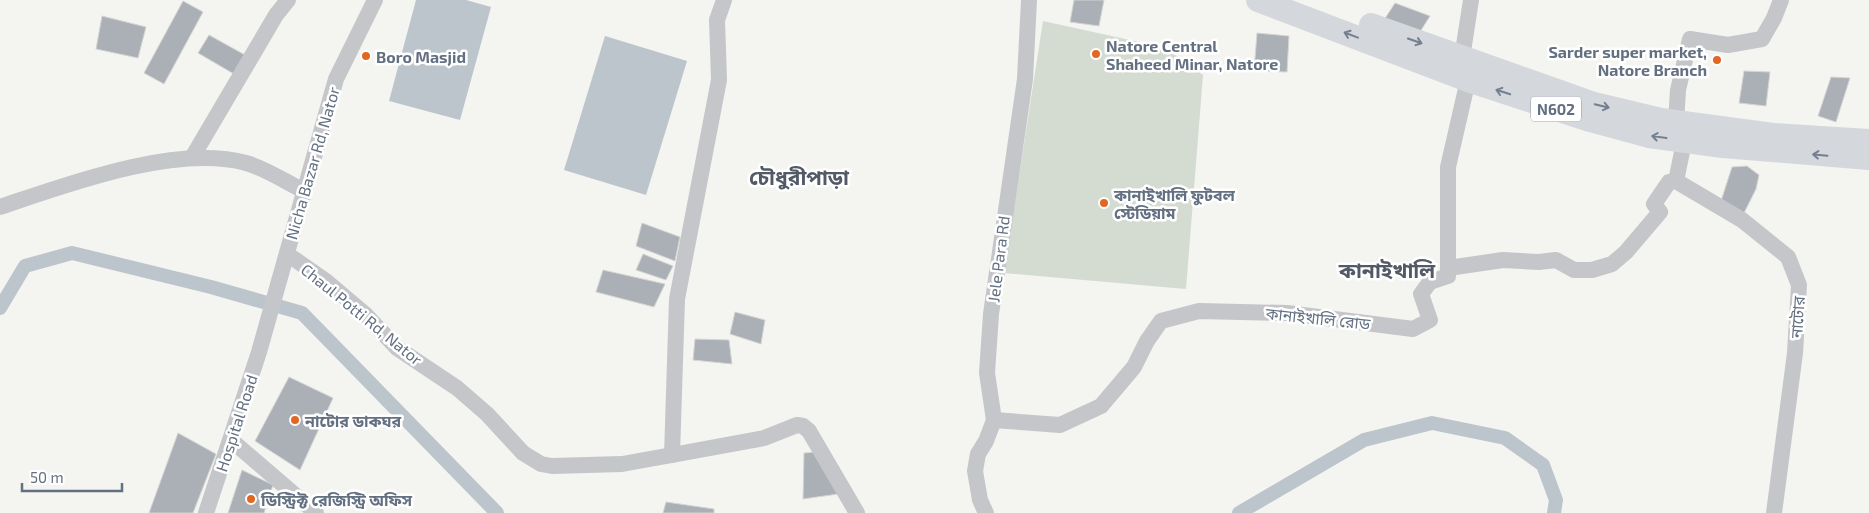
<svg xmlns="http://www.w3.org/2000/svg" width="1869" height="513" viewBox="0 0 1869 513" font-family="'Exo 2','Noto Sans Bengali',sans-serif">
	<rect width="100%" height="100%" fill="#f4f4f0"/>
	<path fill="#d4dbd1" d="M1043,21L1157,46L1181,58L1203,75L1186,289L1004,273Z"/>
	<g fill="#bcc5cc">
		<path d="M416,0H466L491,7L460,120L389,101Z"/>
		<path d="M605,36L687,61L646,195L564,170Z"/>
	</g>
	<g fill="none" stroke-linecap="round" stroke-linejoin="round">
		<g stroke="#bcc5cc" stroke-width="14">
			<path d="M0,308L25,266L72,253L211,287L302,313L497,513"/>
			<path d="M1239,513L1364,440L1432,423L1505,438L1543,465L1556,500L1554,513"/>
		</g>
	</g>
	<g fill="#aab0b6" stroke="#d5d5d3">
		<path d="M1074,0H1104L1099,26L1070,22Z"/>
		<path d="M183,1L203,12L164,84L144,73Z"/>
		<path d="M1395,3L1430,16L1418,35L1384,20Z"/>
		<path d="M102,16L146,27L138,58L96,49Z"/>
		<path d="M1257,33L1289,36L1287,72L1254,71Z"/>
		<path d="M209,35L245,55L234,74L198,53Z"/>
		<path d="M1744,71L1770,72L1766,106L1739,103Z"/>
		<path d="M1831,77L1850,78L1836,122L1818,116Z"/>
		<path d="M1747,166L1759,175L1756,189L1744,213L1721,201L1732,167Z"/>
		<path d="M642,223L680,237L675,261L636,246Z"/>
		<path d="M643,254L673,266L666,280L636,270Z"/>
		<path d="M603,270L665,284L654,307L596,292Z"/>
		<path d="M735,312L765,320L761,344L730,334Z"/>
		<path d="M695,339L729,340L732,364L693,360Z"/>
		<path d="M289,377L333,398L300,470L255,441Z"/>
		<path d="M178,433L216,454L193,513H149Z"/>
		<path d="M818,452L838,494L803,499L804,453Z"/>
		<path d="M242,470L273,485L264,513H228Z"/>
		<path d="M666,502L714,509V513H663Z"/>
	</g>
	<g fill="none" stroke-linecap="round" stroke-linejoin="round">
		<g stroke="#c4c6ca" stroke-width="16">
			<path d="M724,0L717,20L719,80L677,299L672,455L764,438L797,425L803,426L809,431L857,513"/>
			<path d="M1462,58L1471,0"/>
			<path d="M1676,122L1678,90L1690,39L1728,45L1762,39L1774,18L1781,0"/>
			<path d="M1682,152L1676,181L1742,220L1788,257L1799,285L1795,353L1774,513"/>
			<path d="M193,156L276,15L288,0"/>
			<path d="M0,207C68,184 176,144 246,163C265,168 286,182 304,191"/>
			<path d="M287,254L326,281L365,314L397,348L457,388L487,414L523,453L541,464L552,466L622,464L672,455"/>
			<path d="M1448,268L1503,260L1539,262L1556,260L1574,270H1592L1612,264L1626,252L1660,212L1654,204L1669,182L1676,181"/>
			<path d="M994,420L1060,425L1101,406L1134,367L1147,341L1161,321L1199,311L1287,313L1413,329L1430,320L1421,294L1430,282L1448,276V167L1468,80"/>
			<path d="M231,440L316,513"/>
			<path d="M206,513L259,352L336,79L375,0"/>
			<path d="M986,513L980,500L975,471L978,454L986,441L994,420L987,373L991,314L1025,79L1029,0"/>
		</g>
		<g stroke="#d4d7dc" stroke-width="24">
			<path d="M1258,0L1468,80L1590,120L1649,136L1723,146L1869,158"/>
			<path d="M1371,25L1594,104L1661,120L1773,135L1869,141"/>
		</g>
	</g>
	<defs><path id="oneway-shaft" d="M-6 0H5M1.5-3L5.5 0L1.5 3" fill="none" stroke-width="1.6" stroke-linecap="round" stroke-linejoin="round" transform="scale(1.25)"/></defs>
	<g stroke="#747f8f">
		<use href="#oneway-shaft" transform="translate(1351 35) rotate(-159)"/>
		<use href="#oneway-shaft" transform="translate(1415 41) rotate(19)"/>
		<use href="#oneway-shaft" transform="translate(1503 92) rotate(-162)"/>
		<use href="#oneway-shaft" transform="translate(1602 106) rotate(14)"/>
		<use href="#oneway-shaft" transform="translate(1659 137) rotate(-172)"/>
		<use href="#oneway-shaft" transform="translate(1820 155) rotate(-175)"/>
	</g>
	<g fill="#e36722" stroke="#fff" stroke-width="2">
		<circle cx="1096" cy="54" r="5"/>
		<circle cx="366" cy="56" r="5"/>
		<circle cx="1717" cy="60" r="5"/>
		<circle cx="1104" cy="203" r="5"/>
		<circle cx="295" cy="420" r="5"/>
		<circle cx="251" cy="499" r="5"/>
	</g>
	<g text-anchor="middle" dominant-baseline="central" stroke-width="5" stroke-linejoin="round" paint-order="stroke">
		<rect fill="#fff" stroke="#929ba7" stroke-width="1" x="1531" y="96.5" width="50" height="25" rx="4"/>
		<g font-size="15" font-weight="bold" fill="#637081">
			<text x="1556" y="109">N602</text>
		</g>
		<g font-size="16" font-weight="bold" fill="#637081" stroke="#fff" text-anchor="start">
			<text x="1106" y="45">Natore Central<tspan x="1106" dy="18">Shaheed Minar, Natore</tspan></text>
			<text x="1707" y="51" text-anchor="end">Sarder super market,<tspan x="1707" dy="18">Natore Branch</tspan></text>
			<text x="376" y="56">Boro Masjid</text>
			<text x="1114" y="194">কানাইখালি ফুটবল<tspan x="1114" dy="18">স্টেডিয়াম</tspan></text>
			<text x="305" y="420">নাটোর ডাকঘর</text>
			<text x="261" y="499">ডিস্ট্রিক্ট রেজিস্ট্রি অফিস</text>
		</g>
		<g font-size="16" fill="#637081" stroke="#fff">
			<text transform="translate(312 163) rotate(-74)">Nicha Bazar Rd, Nator</text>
			<text transform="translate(998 259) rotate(-83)">Jele Para Rd</text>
			<text transform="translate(362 314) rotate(39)">Chaul Potti Rd, Nator</text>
			<text transform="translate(1797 317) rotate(-86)">নাটোর</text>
			<text transform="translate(1318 318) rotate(6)">কানাইখালি রোড</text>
			<text transform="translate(236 423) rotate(-72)">Hospital Road</text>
		</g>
		<g font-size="21" font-weight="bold" fill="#515a66" stroke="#fff">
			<text x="799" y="176">চৌধুরীপাড়া</text>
			<text x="1387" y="269">কানাইখালি</text>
		</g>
	</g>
	<path d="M22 483v8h100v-8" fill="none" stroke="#637081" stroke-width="2.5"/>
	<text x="30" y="483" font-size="15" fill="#637081" stroke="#ffffff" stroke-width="4" paint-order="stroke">50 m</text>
</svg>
